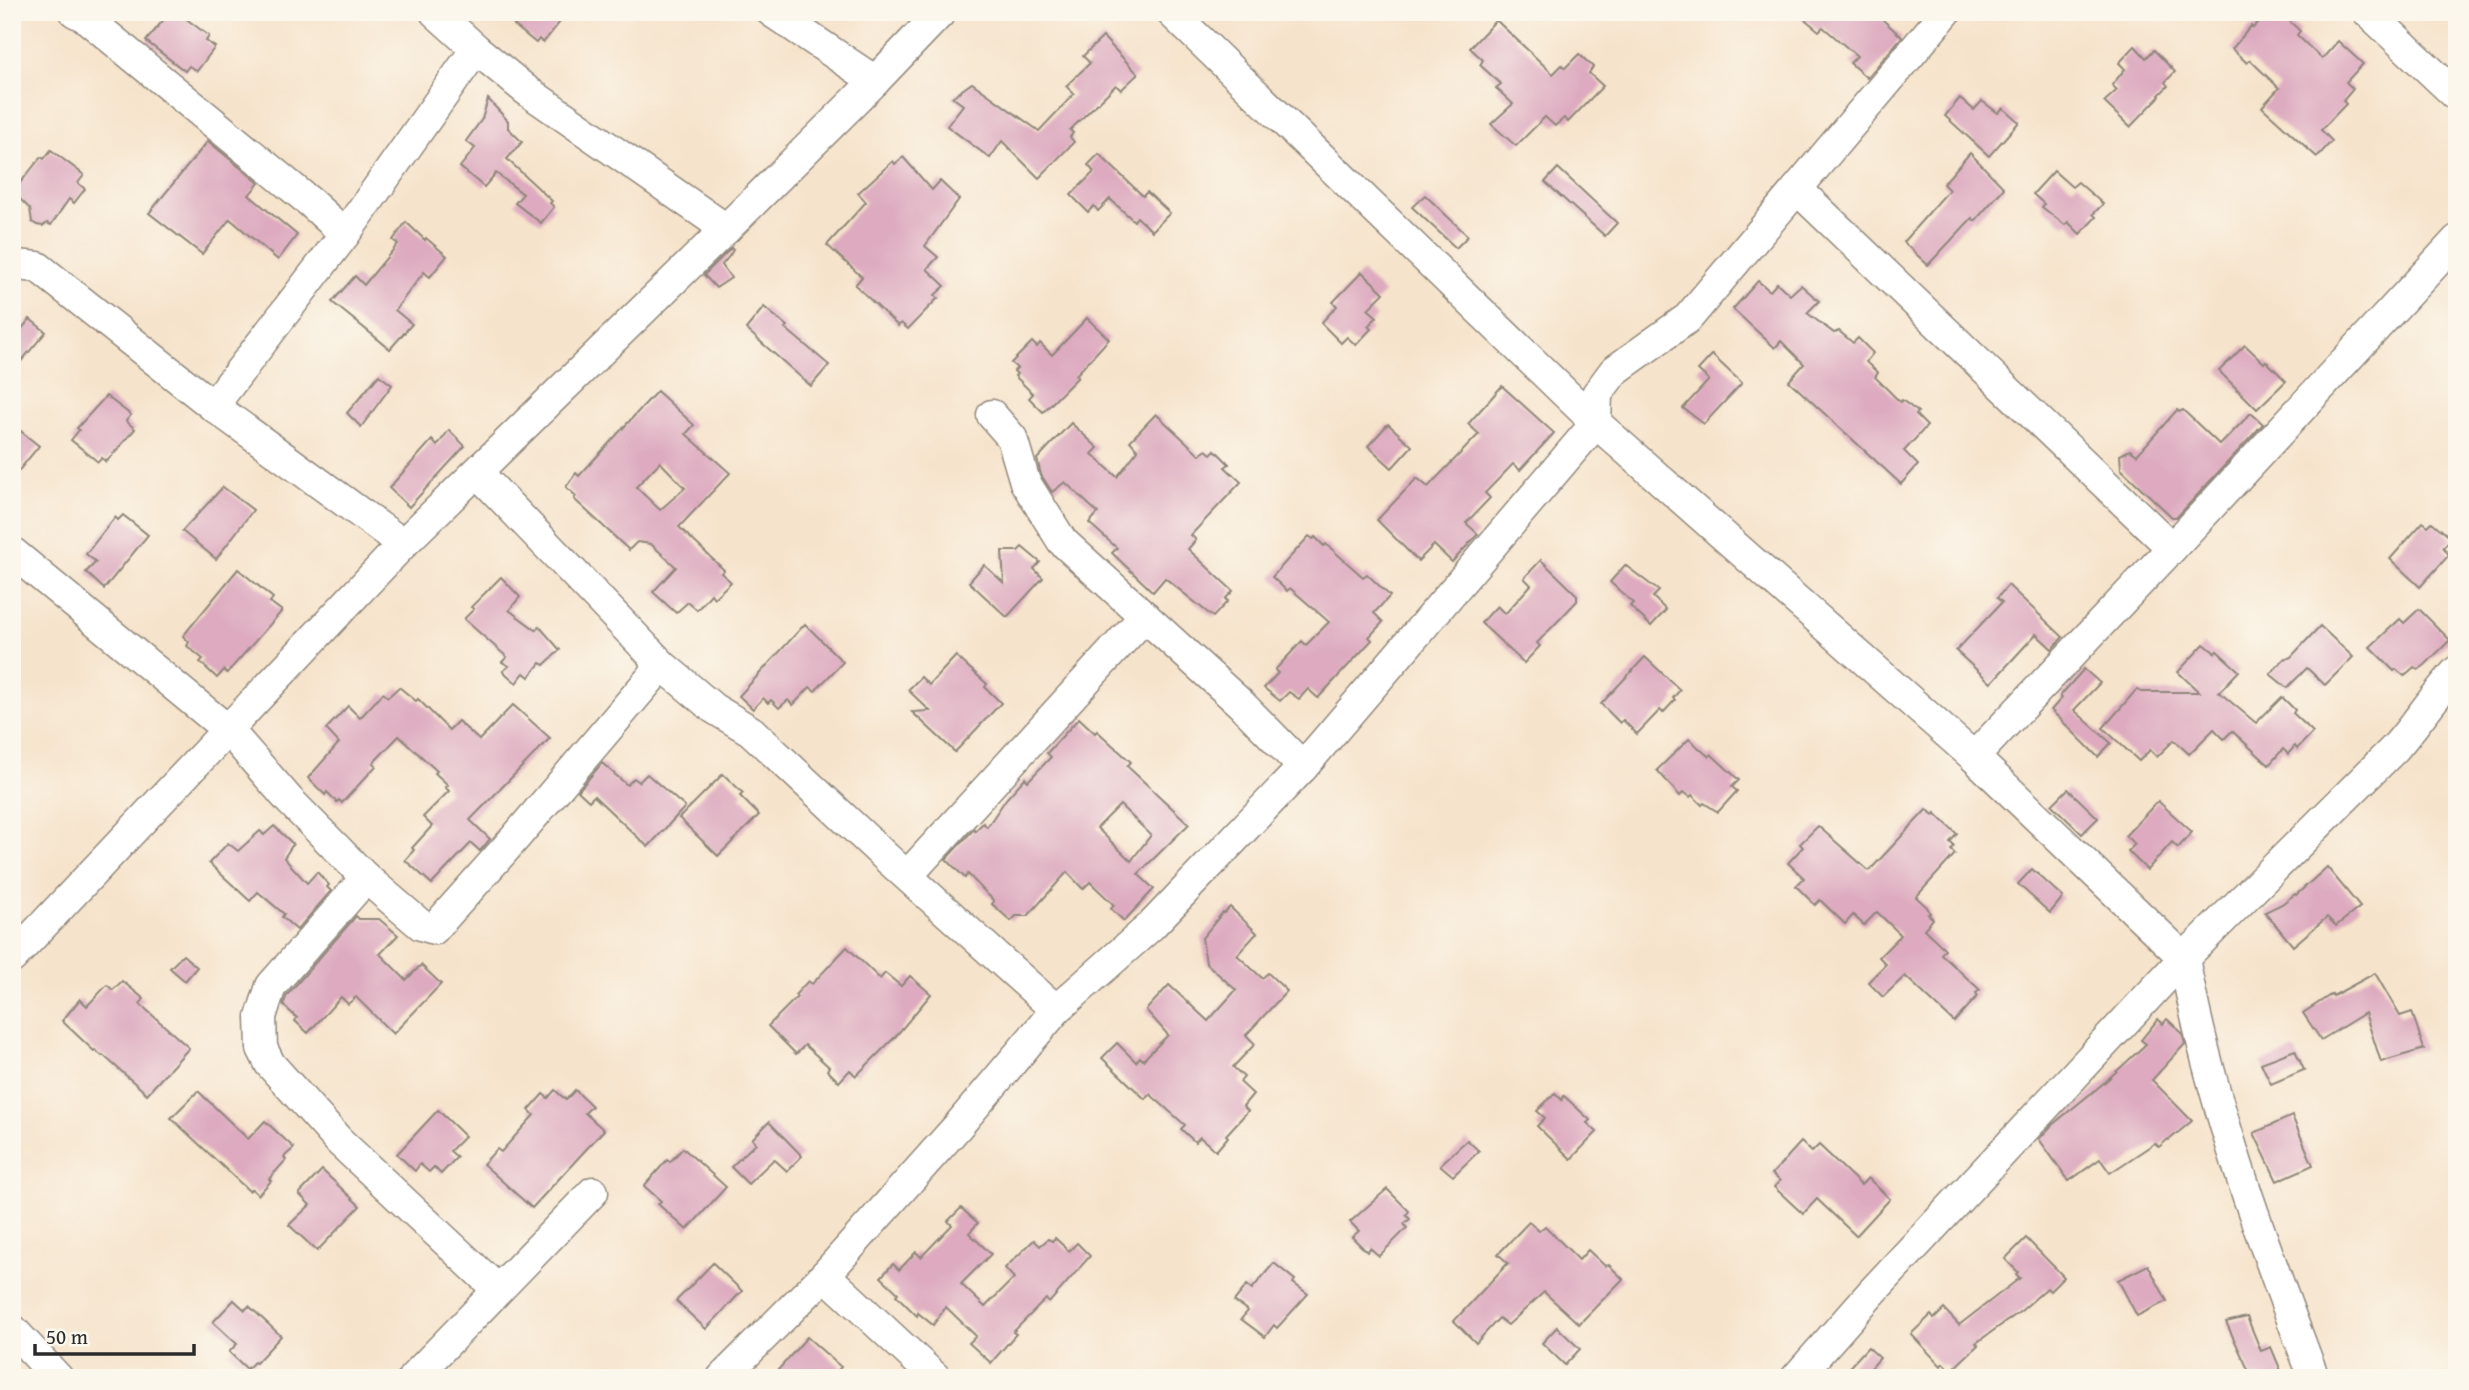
<svg xmlns="http://www.w3.org/2000/svg" width="2469" height="1390" viewBox="0 0 2469 1390" font-family="'Gentium Book Plus',serif">
	<rect width="100%" height="100%" fill="#fbf7ec"/>
	<filter id="ink" filterUnits="userSpaceOnUse"><feTurbulence type="fractalNoise" baseFrequency=".0143" numOctaves="2"/><feDisplacementMap in="SourceGraphic" scale="14" xChannelSelector="R" yChannelSelector="G"/><feConvolveMatrix kernelMatrix="1 2 1 2 8 2 1 2 1" color-interpolation-filters="sRGB"/></filter>
	<filter id="wash" filterUnits="userSpaceOnUse"><feTurbulence type="fractalNoise" baseFrequency=".00686" numOctaves="4" result="noise"/><feDisplacementMap in="SourceGraphic" scale="28" xChannelSelector="R" yChannelSelector="G"/><feGaussianBlur stdDeviation="1.57" result="paint"/><feColorMatrix in="noise" values="0 0 0 0 0 0 0 0 0 0 0 0 0 0 0 0 0 1.4 0 .05"/><feComposite in="paint" operator="in"/></filter>
	<g filter="url(#wash)">
		<rect width="100%" height="100%" fill="#f6e3cb"/>
		<g id="blocks">
			<g fill="#ddaabf" fill-rule="evenodd">
				<path d="M170,12H177L209,36L206,41L215,47L197,71L189,66L185,71L146,41Z"/>
				<path d="M524,12H568L543,43L539,39L536,43L514,25Z"/>
				<path d="M1796,12H1874L1902,37L1867,78L1850,63L1857,56L1823,27L1819,31Z"/>
				<path d="M2268,12H2280L2300,31L2297,35L2322,59L2338,41L2363,64L2346,82L2353,89L2343,101L2346,104L2321,130L2332,141L2317,157L2262,107L2279,88L2250,60L2247,63L2232,49L2251,26L2253,28Z"/>
				<path d="M1496,20L1553,74L1562,65L1565,68L1579,54L1593,67L1589,73L1603,86L1568,122L1564,118L1555,126L1545,117L1516,146L1491,124L1513,104L1496,88L1501,84L1480,65L1483,60L1470,48Z"/>
				<path d="M1103,37L1138,74L1121,90L1116,85L1070,130L1073,133L1070,137L1074,142L1039,178L1002,141L990,158L947,126L963,105L952,97L972,83L1039,131L1074,94L1066,86L1090,63L1083,56Z"/>
				<path d="M2135,46L2146,58L2154,50L2175,72L2165,82L2168,86L2159,95L2160,96L2130,127L2104,102L2117,90L2112,85L2125,69L2119,63Z"/>
				<path d="M1960,98L1974,110L1982,101L1998,113L2003,108L2019,122L1989,156L1945,116Z"/>
				<path d="M488,99L508,121V128L522,142L507,159L552,201L550,203L554,207L541,223L515,203L523,194L496,173L484,187L460,167L475,148L466,141L482,119Z"/>
				<path d="M208,141L259,183L249,195L297,235L278,260L230,219L202,254L149,213Z"/>
				<path d="M51,150L84,175L78,183L85,189L74,203L69,199L51,225L47,223L43,226L37,225L32,222L30,209L13,192L41,157L44,159Z"/>
				<path d="M1970,153L2004,188L1975,221L1972,218L1928,265L1903,242L1949,190L1943,184Z"/>
				<path d="M1099,154L1143,196L1147,192L1170,213L1152,231L1137,217L1134,221L1110,199L1098,211L1094,206L1088,212L1071,195L1094,172L1088,165Z"/>
				<path d="M903,157L932,190L940,181L959,199L925,246L938,257L927,269L945,286L935,295L938,298L908,329L901,323L898,326L855,285L862,277L827,245L866,202L858,193L893,161L895,164Z"/>
				<path d="M1558,168L1617,223L1605,236L1545,182Z"/>
				<path d="M2054,171L2072,187L2078,182L2103,204L2093,214L2096,217L2080,234L2068,222L2065,225L2042,207L2044,204L2033,194Z"/>
				<path d="M1425,195L1468,236L1456,248L1412,207Z"/>
				<path d="M406,222L425,240L426,238L447,256L430,277L424,272L395,310L412,324L390,349L332,302L355,276L364,285L398,244L393,240Z"/>
				<path d="M731,248L733,250L730,255L722,265L731,278L716,288L704,275Z"/>
				<path d="M1362,272L1384,293L1368,309L1377,317L1368,326L1371,329L1356,345L1347,337L1341,343L1321,323L1337,306L1333,302Z"/>
				<path d="M1758,281L1770,291L1777,283L1790,295L1801,285L1819,301L1807,313L1834,333L1839,331L1853,343L1858,338L1873,353L1866,362L1878,373L1875,377L1900,402L1902,400L1918,412L1916,415L1927,426L1904,451L1918,465L1901,484L1789,381L1804,364L1781,341L1775,348L1733,309Z"/>
				<path d="M764,307L787,326L785,328L829,365L811,386L746,329Z"/>
				<path d="M1087,318L1109,339L1076,375L1078,377L1043,412L1029,398L1033,394L1015,376L1017,374L1014,371L1017,368L1011,363L1032,342L1037,347L1040,343L1052,355Z"/>
				<path d="M30,319L46,332L12,372V325L20,331Z"/>
				<path d="M2245,345L2264,363L2266,361L2286,381L2257,409L2219,371Z"/>
				<path d="M1712,355L1742,383L1704,424L1683,408L1709,380L1698,370Z"/>
				<path d="M379,375L392,385L361,427L347,413Z"/>
				<path d="M1502,386L1554,433L1520,470L1513,464L1485,493L1490,498L1466,523L1478,534L1452,562L1434,545L1418,561L1377,520L1417,478L1428,487L1479,434L1468,424Z"/>
				<path d="M657,391L694,425L686,434L730,473L679,527L724,570L721,573L731,582L714,598L711,594L697,610L688,602L676,613L653,592L676,567L651,544L637,542L629,550L574,499L576,496L566,487L576,473L579,476ZM660,462L685,488L660,510L636,487Z"/>
				<path d="M106,396L131,415L126,421L135,429L106,462L102,458L98,462L71,440L79,430L77,428Z"/>
				<path d="M2177,410L2179,412L2183,410L2220,445L2251,413L2263,424L2177,517H2172L2121,469L2120,455L2130,450L2137,455Z"/>
				<path d="M1156,414L1200,455L1206,450L1211,454L1215,450L1229,464L1225,467L1241,482L1191,535L1196,540L1188,549L1233,591L1225,599L1228,601L1213,617L1165,578L1153,592L1112,553L1117,548L1089,523L1098,513L1065,482L1052,492L1041,475L1037,459L1071,423L1098,448L1092,454L1117,477L1138,450L1130,441Z"/>
				<path d="M12,424L39,446L12,479Z"/>
				<path d="M1388,424L1412,446L1392,468L1368,446Z"/>
				<path d="M449,430L465,446L409,507L389,488L432,440L437,446Z"/>
				<path d="M223,487L253,510L216,559L182,531Z"/>
				<path d="M123,515L148,535L104,589L86,572L96,562L86,554L115,517L118,520Z"/>
				<path d="M2423,522L2428,526L2432,522L2452,539L2443,547L2449,555L2420,587L2390,559Z"/>
				<path d="M1309,536L1313,539L1315,537L1324,546L1326,544L1363,577L1367,574L1390,596L1374,613L1383,622L1369,637L1372,640L1318,698L1308,689L1299,699L1289,692L1280,701L1264,688L1278,673L1275,670L1302,641L1306,645L1329,622L1290,588L1287,591L1272,577Z"/>
				<path d="M1022,547L1040,562L1034,569L1043,578L1007,617L969,582L984,565L1004,583L1002,551H1018Z"/>
				<path d="M1541,560L1577,595V601L1537,643L1540,646L1524,663L1481,623L1497,606L1505,614L1531,585L1524,578Z"/>
				<path d="M1625,565L1659,591L1653,597L1666,610L1651,626L1630,606L1633,603L1610,582Z"/>
				<path d="M238,569L273,598L270,602L282,611L227,673L224,670L217,678L200,662L203,659L187,646L189,642L183,636Z"/>
				<path d="M501,577L520,597L509,610L536,630L539,626L560,650L544,665L540,663L529,677L524,673L516,683L503,671L509,666L502,662L507,657L464,619L474,609L471,607Z"/>
				<path d="M2008,585L2063,637L2052,649L2036,634L1991,683L1956,651L2002,602L1997,598Z"/>
				<path d="M2419,609L2450,640L2425,665L2418,670L2414,667L2404,676L2396,669L2394,671L2370,647L2400,619L2404,623Z"/>
				<path d="M805,624L843,662L815,691L810,687L793,705L788,700L779,708L771,700L768,703L763,698L753,709L739,696Z"/>
				<path d="M2320,626L2353,657L2325,685L2307,668L2287,688L2270,674L2285,658L2287,659L2291,657Z"/>
				<path d="M2204,644L2215,653L2217,651L2239,671L2219,692L2256,723L2282,697L2295,710L2293,713L2313,732L2297,749L2295,746L2288,754L2283,749L2269,765L2232,731L2224,739L2214,729L2189,754L2174,740L2157,757L2150,750L2139,761L2103,728L2137,689L2141,692H2199L2178,672Z"/>
				<path d="M956,656L987,684L985,687L1001,703L955,752L912,712L930,711L908,690L921,677L929,685Z"/>
				<path d="M1645,657L1680,690L1673,698L1675,700L1663,713L1660,710L1637,734L1623,720L1620,723L1601,704Z"/>
				<path d="M2084,669L2100,683L2074,710L2111,743L2098,757L2051,710L2062,698L2060,696Z"/>
				<path d="M399,687L416,701L418,699L449,730L458,721L479,740L513,705L550,738L470,820L490,839L480,851L471,843L432,884L405,860L414,850L412,848L432,826L423,817L449,791L445,787L448,785L435,773L437,771L399,736L373,763L376,766L342,803L339,800L337,802L327,792L325,795L308,778L339,743L326,729L348,706L360,718L383,693L388,697Z"/>
				<path d="M1079,718L1095,733L1097,731L1131,762L1127,766L1189,824L1138,874L1154,889L1124,921L1111,909L1114,905L1090,882L1083,889L1067,872L1028,916H1016L1011,921L992,904L994,901L968,874L965,878L946,859L974,829L975,831L983,823L987,827L1006,799L1025,778L1028,781L1051,757L1047,753ZM1120,805L1151,835L1131,861L1097,828Z"/>
				<path d="M1689,739L1709,757L1711,754L1739,780L1732,787L1737,791L1718,812L1704,803L1702,805L1692,795L1690,797L1684,792L1680,796L1657,770Z"/>
				<path d="M602,763L627,785L634,778L639,782L647,774L685,807L648,847L594,796L589,801L578,791Z"/>
				<path d="M723,774L743,793L740,796L759,815L718,856L679,818Z"/>
				<path d="M2068,789L2098,818L2082,834L2052,805Z"/>
				<path d="M2158,801L2192,832L2178,848L2172,842L2147,870L2128,851L2135,844L2125,836Z"/>
				<path d="M1927,809L1933,815L1935,813L1957,834L1950,842L1954,846L1951,850L1955,854L1916,897L1927,907L1930,913L1928,914L1933,919L1924,929L1945,949L1941,954L1980,990L1976,993L1978,996L1954,1022L1905,976L1883,997L1868,982L1886,964L1879,957L1901,935L1877,912L1864,925L1853,915L1845,924L1820,900L1815,905L1796,886L1804,878L1788,863L1803,847L1800,844L1818,826L1869,871Z"/>
				<path d="M274,826L293,844L284,858L307,883L317,872L329,885L327,887L331,891L297,930L282,917L284,914L258,892L250,901L209,863L228,843L238,851L260,831L264,835Z"/>
				<path d="M2327,867L2360,907L2336,926L2327,917L2293,946L2265,912L2282,904L2295,894L2296,895Z"/>
				<path d="M2032,869L2063,897L2050,913L2018,884Z"/>
				<path d="M1230,907L1257,933L1237,955L1262,978L1268,973L1287,991L1246,1035L1255,1044L1233,1067L1244,1077L1240,1082L1253,1094L1243,1106L1248,1111L1226,1135L1228,1137L1216,1151L1200,1137L1195,1142L1181,1129L1185,1125L1150,1094L1145,1099L1102,1058L1117,1043L1136,1062L1140,1057L1143,1060L1168,1035L1146,1010L1169,985L1208,1021L1236,990L1206,963L1202,938L1223,912L1224,913Z"/>
				<path d="M356,916L359,919H379L398,935L380,954L406,980L421,965L441,984L393,1034L356,997L348,1004L341,997L308,1033L295,1021L297,1018L283,1005L287,995Z"/>
				<path d="M847,947L880,979L885,973L901,986L910,976L931,994L896,1036L856,1076L850,1070L839,1082L827,1070L829,1067L805,1045L796,1054L768,1026L797,997L795,995L808,981L812,984Z"/>
				<path d="M183,955L197,967L185,981L170,968Z"/>
				<path d="M2375,973L2400,1016L2412,1012L2424,1049L2381,1062L2365,1013L2321,1040L2303,1013L2332,994L2333,996Z"/>
				<path d="M122,981L144,999L140,1004L189,1048L147,1094L103,1055L102,1056L95,1050L94,1051L62,1021L80,999L87,1006L107,985L113,990Z"/>
				<path d="M2158,1019L2163,1024L2167,1019L2182,1033L2185,1044L2152,1080L2192,1121L2169,1140L2168,1139L2159,1147L2155,1143L2110,1173L2100,1159L2069,1181L2039,1139L2052,1125L2105,1082L2146,1044L2141,1040Z"/>
				<path d="M2295,1050L2304,1070L2271,1084L2261,1063Z"/>
				<path d="M555,1090L566,1100L575,1090L592,1106L585,1113L604,1130L532,1208L483,1164L497,1149L501,1152L534,1115L529,1110L543,1094L548,1098Z"/>
				<path d="M198,1091L248,1139L265,1121L294,1148L284,1157L286,1160L269,1179L271,1181L258,1195L252,1189L249,1191L171,1118Z"/>
				<path d="M1555,1093L1562,1100L1564,1096L1590,1120L1587,1123L1597,1132L1571,1159L1537,1126L1545,1118L1537,1111Z"/>
				<path d="M438,1110L465,1136L450,1151L457,1157L441,1174L434,1167L429,1172L420,1164L415,1171L397,1154Z"/>
				<path d="M2292,1116L2313,1165L2277,1181L2254,1133Z"/>
				<path d="M769,1122L802,1156L787,1171L774,1159L748,1184L731,1167L756,1143L752,1139Z"/>
				<path d="M1467,1140L1479,1151L1453,1176L1440,1165Z"/>
				<path d="M1801,1142L1812,1152L1819,1145L1861,1185L1868,1178L1890,1199L1856,1236L1817,1199L1803,1214L1774,1187L1780,1181L1772,1174Z"/>
				<path d="M683,1148L726,1187L687,1230L658,1204L661,1201L644,1186L667,1160L670,1162Z"/>
				<path d="M322,1170L360,1206L317,1251L289,1225L310,1205L299,1194Z"/>
				<path d="M1387,1189L1409,1211L1406,1215L1410,1219L1404,1224L1407,1228L1379,1256L1370,1248L1367,1252L1352,1237L1359,1231L1350,1222Z"/>
				<path d="M961,1208L978,1223L969,1233L991,1254L961,1284L985,1307L1014,1278L1005,1268L1034,1240L1040,1246L1048,1239L1052,1241L1055,1238L1069,1251L1077,1243L1090,1256L1049,1303L1046,1299L1013,1332L1016,1334L991,1363L969,1343L976,1336L946,1307L933,1325L918,1313L917,1316L896,1295L898,1293L881,1277L893,1264L899,1270L916,1252L921,1257L952,1225L948,1221Z"/>
				<path d="M1529,1222L1539,1231L1545,1226L1579,1260L1588,1250L1605,1266L1609,1265L1623,1279L1579,1324L1544,1292L1508,1325L1499,1318L1476,1343L1454,1321L1508,1263L1498,1254Z"/>
				<path d="M2026,1238L2064,1277L2050,1291L2047,1288L2021,1311L1976,1343L1978,1345L1951,1371L1943,1363L1941,1366L1911,1334L1931,1315L1934,1319L1944,1309L1959,1325L2020,1278L2016,1274L2018,1272L2005,1259Z"/>
				<path d="M713,1263L742,1291L706,1329L676,1301Z"/>
				<path d="M1274,1263L1295,1280L1293,1283L1308,1294L1277,1328L1274,1325L1265,1337L1241,1319L1248,1311L1234,1301L1247,1285L1252,1289Z"/>
				<path d="M2148,1265L2167,1301L2137,1316L2118,1280Z"/>
				<path d="M234,1300L245,1310L249,1306L281,1336L256,1363L254,1362L247,1369L229,1352L237,1344L213,1322Z"/>
				<path d="M2247,1317L2261,1351L2271,1347L2284,1378H2252L2226,1322Z"/>
				<path d="M1557,1327L1580,1349L1565,1365L1542,1343Z"/>
				<path d="M807,1337L841,1367L831,1378H771Z"/>
				<path d="M1868,1347L1880,1358L1862,1378H1839Z"/>
			</g>
		</g>
	</g>
	<g filter="url(#ink)">
		<use href="#blocks" fill-opacity="0" stroke="#90877b" stroke-width="2"/>
		<g fill="none" stroke-linecap="round" stroke-linejoin="round">
			<g stroke="#90877b" stroke-width="33">
				<g id="minor">
					<path d="M75,12L85,17L311,203L345,234"/>
					<path d="M435,12L476,49L526,90L726,229"/>
					<path d="M772,12L875,81"/>
					<path d="M1171,12L1596,423L1974,757L2184,958L1873,1291L1796,1378"/>
					<path d="M2368,12L2457,96"/>
					<path d="M1797,189L2172,548"/>
					<path d="M12,267L16,265L38,267L213,406L403,544"/>
					<path d="M213,406L345,234L476,49"/>
					<path d="M992,415L1012,438L1025,482L1062,541L1241,704L1303,767"/>
					<path d="M478,473L662,665L713,708L751,731L889,860L1056,1010"/>
					<path d="M12,552L229,731L289,800L366,878L421,925L434,929L515,838L662,665"/>
					<path d="M1974,757L2172,548L2457,240"/>
					<path d="M908,875L1145,616"/>
					<path d="M366,878L271,986L261,1017L262,1048L270,1064L339,1141L497,1289"/>
					<path d="M12,958L403,544L726,229L875,81L941,12"/>
					<path d="M825,1275L936,1378"/>
					<path d="M12,1329L58,1378"/>
					<path d="M413,1378L593,1192"/>
					<path d="M722,1378L825,1275L958,1126L1056,1010L1151,926L1303,767L1596,423L1597,394L1614,371L1688,318L1946,12"/>
					<path d="M2314,1378C2262,1241 2210,1102 2184,958L2395,748C2417,723 2434,696 2457,671"/>
				</g>
			</g>
			<use href="#minor" stroke="#fff" stroke-width="30"/>
		</g>
	</g>
	<rect width="2469" height="1390" fill="none" stroke="#fbf7ec" stroke-width="42"/>
	<path d="M35 1344v10h159v-10" fill="none" stroke="#2b2b2b" stroke-width="3.5"/>
	<text x="46" y="1344" font-size="21" fill="#2b2b2b" stroke="#fbf7ec" stroke-width="5" paint-order="stroke">50 m</text>
</svg>
